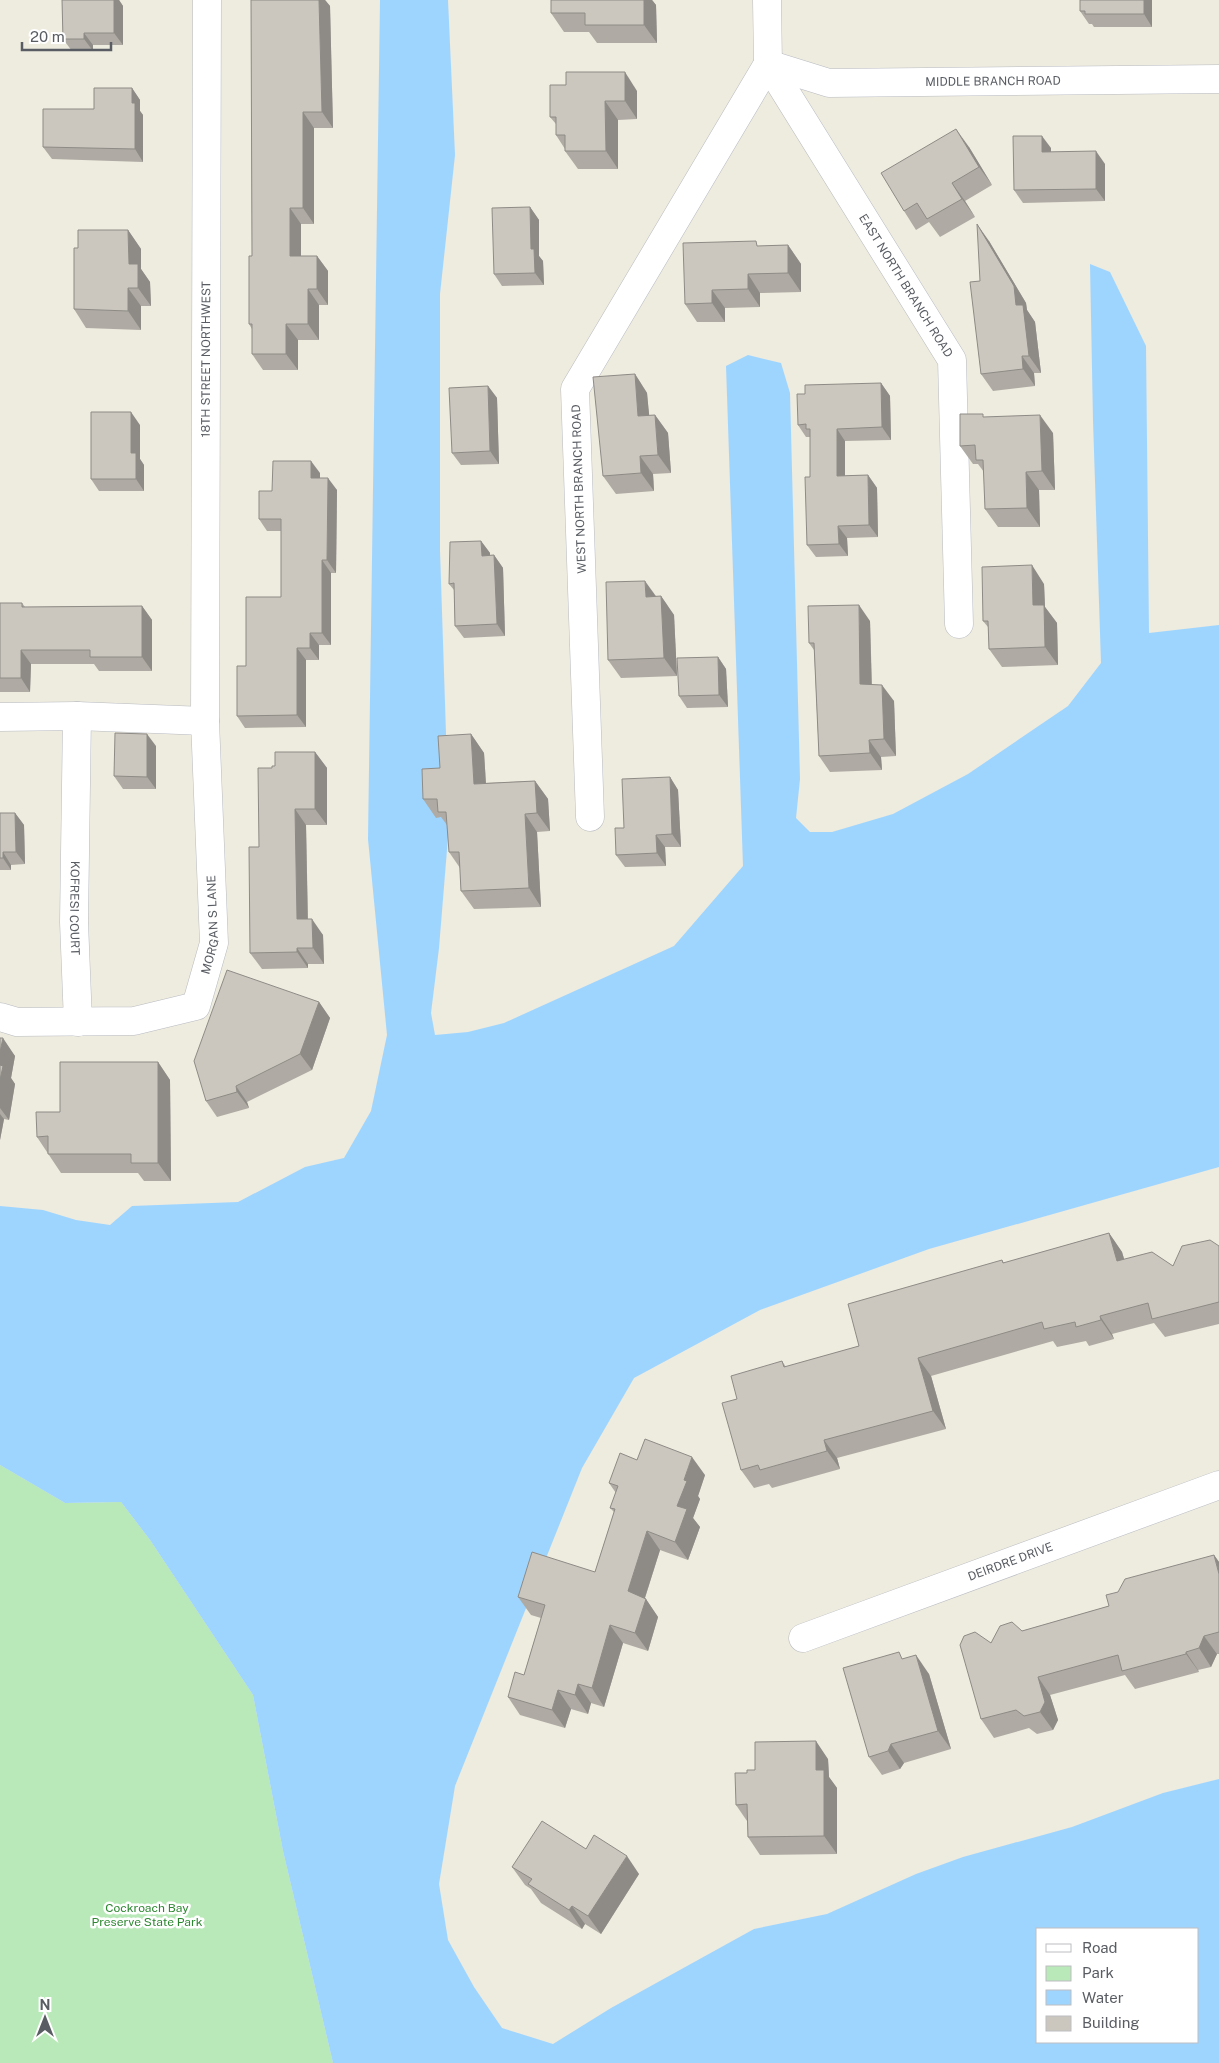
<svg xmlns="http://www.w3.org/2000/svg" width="1219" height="2063" viewBox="0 0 1219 2063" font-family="'Public Sans',sans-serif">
	<rect width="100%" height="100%" fill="#eeebdf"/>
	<path fill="#b9e8b9" d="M0,1465L65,1503L121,1502L150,1540L253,1695L283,1851L333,2063H0Z"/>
	<path fill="#9ed5ff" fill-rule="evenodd" d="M380,0H448L455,155L440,294V551L449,825L439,948L431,1013L435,1035L468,1032L504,1023L674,946L743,866L726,366L748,355L781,363L790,393L800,779L796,818L810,832H832L893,814L968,774L1068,706L1101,663L1093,421L1090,264L1110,272L1146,346L1149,633L1219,625V1167L929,1249L760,1310L634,1378L582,1468L455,1786L439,1884L448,1940L474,1987L502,2028L553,2044L611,2008L754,1929L827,1914L916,1874L963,1857L1072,1827L1163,1793L1219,1779V2063H333L283,1851L253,1695L150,1540L121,1502L65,1503L0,1465V1206L43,1210L76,1220L110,1225L132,1206L238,1202L305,1167L344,1158L371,1111L387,1035L368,839ZM1038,1929H1198V2042H1038Z"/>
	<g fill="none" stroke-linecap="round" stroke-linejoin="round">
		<g stroke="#b8bbc1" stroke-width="29">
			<g id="minor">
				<path d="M767,0L768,64"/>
				<path id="s1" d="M768,64L952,360L959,624"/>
				<path id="s2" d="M768,64L829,83L1219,79"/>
				<path id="s3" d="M77,716L74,922L78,1022"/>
				<path d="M0,717L77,716L205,721"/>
				<path d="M590,817L575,389L768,64"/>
				<path id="s4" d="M0,1017L17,1022L134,1021L196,1006L214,943L205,721L207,0"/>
				<path id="s5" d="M803,1638L1219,1485"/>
			</g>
		</g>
		<use href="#minor" stroke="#fff" stroke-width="28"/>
	</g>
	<g fill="#afaba4">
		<path d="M62,0H119L123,6V45H93V51H72L63,39Z"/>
		<path d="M251,0H325L330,6L333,128H314V224H301V256H317L328,271V305H319V340H298V370H263L252,354V329L249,324L252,256Z"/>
		<path d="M551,0H652L656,5L657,43H597L589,32H564L551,13Z"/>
		<path d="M1152,0V27H1094L1092,24H1089L1080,11Z"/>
		<path d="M132,88L140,100V111L143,115V162L52,159L43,147L94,109Z"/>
		<path d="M637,91V119L618,120V169H578L565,151V149L556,135V124L550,117Z"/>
		<path d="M969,147L992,185L965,201L975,217L940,237L929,222L916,230L904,211Z"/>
		<path d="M1051,148V152L1105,164V201L1023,203L1014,190Z"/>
		<path d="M530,207L539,220V256L543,261L544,285L502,286L494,274Z"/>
		<path d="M128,230L141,249V269L150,282L151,306H141V330L86,328L74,309L78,248Z"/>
		<path d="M989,241L1026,303L1027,310L1035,322L1041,373H1034L1035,386L993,391L981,374L980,281Z"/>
		<path d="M788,245L801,264V292L760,293V307L725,308V322H697L685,304L760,246Z"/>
		<path d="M635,374L647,393L649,416L655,415L668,433L671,473L653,474L654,491L616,494L603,476Z"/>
		<path d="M881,383L890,396L891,440L845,441V476L868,475L877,488L878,537L847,538L848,556L816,557L807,545L810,477V437H806L798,425L805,394Z"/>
		<path d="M488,386L497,398L499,464L461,465L452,453Z"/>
		<path d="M985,417L1053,433L1055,490H1039L1040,527H998L985,509L984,472L978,464H973L960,446Z"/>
		<path d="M140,425V459L144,465V491H99L91,479Z"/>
		<path d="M320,473V478L337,490L336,573H331V645H319V660H306V727L245,728L237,716L246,666L281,597V531H267L259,519L272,491Z"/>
		<path d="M481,541L490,553V556L494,555L503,568L505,636L464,638L455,626L454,590L449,584Z"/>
		<path d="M1044,584L1045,607L1057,623L1058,665L1002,667L989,649L988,627L983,621Z"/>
		<path d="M661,596L674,615L677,676L621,678L608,660L656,597Z"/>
		<path d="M0,603H22L25,607L142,606L152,620V671H99L94,664H31L30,692H0Z"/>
		<path d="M870,621L872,685L894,701L896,756L881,757L882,770L830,772L819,756L814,650L809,643Z"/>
		<path d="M718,657L726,669L728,707L687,708L679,696Z"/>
		<path d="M471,734L484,753L486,783L535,781L548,799L550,831L537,832L541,907L474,909L461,891L460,868L449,852L447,825L441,817L436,818L423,799L440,768Z"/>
		<path d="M156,746V789H123L114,776Z"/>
		<path d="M315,752L327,768V825H306L308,919L323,935L324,964H308V968L262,969L250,953L259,847L272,768L275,766Z"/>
		<path d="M670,777L678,790L681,847H665L666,866L625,867L616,855L624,828Z"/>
		<path d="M0,813H15L24,825L25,864L11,865V870H0Z"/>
		<path d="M319,1002L330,1018L312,1070L247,1102L249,1108L217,1117L206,1101Z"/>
		<path d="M0,1038L15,1056L11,1078L15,1084L9,1120L4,1119L0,1140Z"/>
		<path d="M158,1062L170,1080L171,1181H144L138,1173H61L37,1137L60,1112Z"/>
		<path d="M1109,1233L1122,1252L1124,1259L1173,1266L1219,1246V1324L1165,1337L1154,1323L1112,1334L1114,1339L1089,1346L1086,1341L1057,1347L1053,1341L931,1376L946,1429L837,1458L840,1469L772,1488L769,1484L754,1488L741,1470L737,1399L782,1361L786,1367L859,1346L1002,1260L1004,1263Z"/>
		<path d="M637,1460L705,1475L698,1496L700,1499L693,1518L700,1527L688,1560L660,1550L645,1598L658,1617L648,1651L623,1643L604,1707L591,1703L588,1714L571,1709L565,1728L520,1715L508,1697L524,1675L541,1618L531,1615L518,1597L595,1572L614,1512L610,1508L616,1493L609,1483Z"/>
		<path d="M1214,1555L1219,1562V1654H1217L1211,1667L1198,1670L1199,1672L1135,1689L1125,1675L1050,1695L1058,1720L1053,1730L1037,1734L1029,1728L994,1738L981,1719L991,1643L1022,1631L1109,1606L1118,1592Z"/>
		<path d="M904,1659L929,1674L951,1749L904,1763L900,1769L882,1775L869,1757Z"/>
		<path d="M828,1759L829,1777L837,1788V1854L760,1855L748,1837L747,1821L736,1805L747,1773L755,1770Z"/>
		<path d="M586,1849L639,1874L601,1934L585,1924L582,1929L541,1903L531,1889L525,1885L512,1867Z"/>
	</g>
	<g fill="#8e8b86">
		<path d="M114,0H119L123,6V45L114,33Z"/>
		<path d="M319,0H325L330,6L333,128L322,112Z"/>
		<path d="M640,0H652L656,5L657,43L644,25Z"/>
		<path d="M1144,0H1152V27L1144,14Z"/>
		<path d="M84,33L93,45V51L84,39Z"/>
		<path d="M625,72L637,91V119L625,101Z"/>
		<path d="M132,88L140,100V111L143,115V162L135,149L132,103Z"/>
		<path d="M605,101L618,120V169L606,151Z"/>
		<path d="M303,112L314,128V224L303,208Z"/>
		<path d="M956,129L969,147L992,185L979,167Z"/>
		<path d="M1042,136L1051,148V165L1042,152Z"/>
		<path d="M1096,151L1105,164V201L1096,189Z"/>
		<path d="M952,183L965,201L975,217L962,199Z"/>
		<path d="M530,207L539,220V256L543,261L544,285L535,273L531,249Z"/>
		<path d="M290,208L301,224V272L290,256Z"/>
		<path d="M977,224L989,241L1026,303L1027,310L1035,322L1041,373L1029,356L1016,305Z"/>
		<path d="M128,230L141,249V269L150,282L151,306L138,288L129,264Z"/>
		<path d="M788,245L801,264V292L788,273Z"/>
		<path d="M317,256L328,271V305L317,289Z"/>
		<path d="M748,274L760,293V307L748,289Z"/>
		<path d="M128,288L141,306V330L128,311Z"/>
		<path d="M308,289L319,305V340L308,324Z"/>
		<path d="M712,290L725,308V322L712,303Z"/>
		<path d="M286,324L298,340V370L286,354Z"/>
		<path d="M1022,356L1034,373L1035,386L1023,369Z"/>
		<path d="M635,374L647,393L651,434L638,416Z"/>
		<path d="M881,383L890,396L891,440L882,427Z"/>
		<path d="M488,386L497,398L499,464L490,451Z"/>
		<path d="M131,412L140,425V459L144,465V491L136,479L131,453Z"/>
		<path d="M655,415L668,433L671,473L658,455Z"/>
		<path d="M1040,415L1053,433L1055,490L1042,471Z"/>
		<path d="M837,429L845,441V489L837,476Z"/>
		<path d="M640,456L653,474L654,491L641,473Z"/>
		<path d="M311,461L320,473V490L311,478Z"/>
		<path d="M1026,472L1039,490L1040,527L1027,508Z"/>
		<path d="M868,475L877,488L878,537L869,525Z"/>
		<path d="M328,478L337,490L336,573L327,560Z"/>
		<path d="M838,526L847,538L848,556L839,544Z"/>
		<path d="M481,541L490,553V568L482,556Z"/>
		<path d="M494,555L503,568L505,636L497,624Z"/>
		<path d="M322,560L331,573V645L322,633Z"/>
		<path d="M1032,565L1044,584L1045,607L1057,623L1058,665L1045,647L1033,605Z"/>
		<path d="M645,581L658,599L646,597Z"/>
		<path d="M661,596L674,615L677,676L664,658Z"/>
		<path d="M859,605L870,621L872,701L860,684Z"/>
		<path d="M142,606L152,620V671L142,657Z"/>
		<path d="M310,633L319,645V660L310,648Z"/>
		<path d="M297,648L306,660V727L297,715Z"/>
		<path d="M21,650L31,664L30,692L21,678Z"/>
		<path d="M718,657L726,669L728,707L719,695Z"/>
		<path d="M882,685L894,701L896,756L884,739Z"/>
		<path d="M147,734L156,746V789L147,777Z"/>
		<path d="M471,734L484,753L487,802L474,784Z"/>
		<path d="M869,740L881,757L882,770L870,753Z"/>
		<path d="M315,752L327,768V825L315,809Z"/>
		<path d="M670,777L678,790L681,847L672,834Z"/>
		<path d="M535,781L548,799L550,831L537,813Z"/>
		<path d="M295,809L306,825L308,935L297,919Z"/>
		<path d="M15,813L24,825L25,864L16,852Z"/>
		<path d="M525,814L537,832L541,907L529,888Z"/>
		<path d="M656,835L665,847L666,866L657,853Z"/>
		<path d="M3,852L11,865V870L3,858Z"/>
		<path d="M312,919L323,935L324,964L313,948Z"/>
		<path d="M297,948L308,964V968L297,952Z"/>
		<path d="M319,1002L330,1018L312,1070L300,1054Z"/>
		<path d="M3,1038L15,1056L11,1078L15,1084L9,1120L0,1108V1052Z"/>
		<path d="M158,1062L170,1080L171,1181L158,1163Z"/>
		<path d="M236,1086L247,1102L249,1108L237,1092Z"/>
		<path d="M0,1114L4,1119L0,1140Z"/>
		<path d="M1109,1233L1122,1252L1130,1279L1117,1261Z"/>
		<path d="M1100,1316L1112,1334L1114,1339L1101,1320Z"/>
		<path d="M918,1358L931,1376L946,1429L933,1411Z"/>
		<path d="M824,1440L837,1458L840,1469L827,1451Z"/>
		<path d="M692,1457L705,1475L698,1496L700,1499L693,1518L700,1527L688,1560L675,1542L677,1506L684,1480Z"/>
		<path d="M647,1531L660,1550L641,1610L628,1591Z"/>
		<path d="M1214,1555L1219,1562V1574Z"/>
		<path d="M646,1599L658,1617L648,1651L635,1633Z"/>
		<path d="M610,1625L623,1643L604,1707L592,1688Z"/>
		<path d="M1204,1636L1217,1654L1211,1667L1199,1648Z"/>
		<path d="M1186,1652L1198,1670L1199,1672L1186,1654Z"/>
		<path d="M916,1655L929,1674L951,1749L938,1731Z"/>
		<path d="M1038,1677L1050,1695L1058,1720L1053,1730L1040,1712Z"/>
		<path d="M578,1684L591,1703L588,1714L575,1695Z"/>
		<path d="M558,1690L571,1709L565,1728L552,1710Z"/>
		<path d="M816,1741L828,1759L829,1777L837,1788V1854L824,1836L816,1770Z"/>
		<path d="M891,1744L904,1763L900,1769L888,1751Z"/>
		<path d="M627,1856L639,1874L601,1934L588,1916Z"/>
		<path d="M572,1906L585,1924L582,1929L569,1910Z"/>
	</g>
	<g fill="#cbc7bf" stroke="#8e8b86">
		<path d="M62,0H114V33H84V39H63Z"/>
		<path d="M251,0H319L322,112H303V208H290V256H317V289H308V324H286V354H252V324H249V256H252Z"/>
		<path d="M551,0H644V25H585V13H551Z"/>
		<path d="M1080,0H1144V14H1085V11H1080Z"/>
		<path d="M566,72H625V101H605L606,151H565V135H556V117H550V85H566Z"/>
		<path d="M94,88H132V103H135V149L43,147V109H94Z"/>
		<path d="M956,129L979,167L952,183L962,199L927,219L917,203L904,211L881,173Z"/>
		<path d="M1013,136H1042V152L1096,151V189L1014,190Z"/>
		<path d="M530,207L531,249H534L535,273L494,274L492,208Z"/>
		<path d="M977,224L1014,286L1016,305H1023L1029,356H1022L1023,369L981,374L970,282L980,281Z"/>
		<path d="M78,230H128L129,264H138V288H128V311L74,309V248H78Z"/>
		<path d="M756,241L757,246L788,245V273L748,274V289L712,290V303L685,304L683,243Z"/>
		<path d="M635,374L638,416L655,415L658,455L640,456L641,473L603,476L593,377Z"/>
		<path d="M881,383L882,427L837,429V476L868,475L869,525L838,526L839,544L807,545L805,477H810V429H806V424L798,425L797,394H805V385Z"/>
		<path d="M488,386L490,451L452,453L449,388Z"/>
		<path d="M91,412H131V453H136V479H91Z"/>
		<path d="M960,414H983V417L1040,415L1042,471L1026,472L1027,508L985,509L983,460H976L975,445L960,446Z"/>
		<path d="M273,461H311V478H328L327,560H322V633H310V648H297V715L237,716V666H246V597H281V519H259V491H272Z"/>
		<path d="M481,541L482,556L494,555L497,624L455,626L454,583L449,584L450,542Z"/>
		<path d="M1032,565L1033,605H1044L1045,647L989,649L988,621H983L982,567Z"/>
		<path d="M645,581L646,597L661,596L664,658L608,660L606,582Z"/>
		<path d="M0,603H22V607L142,606V657H90V650H21V678H0Z"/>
		<path d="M859,605L860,684L882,685L884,739L869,740L870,753L819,756L814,643H809L808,606Z"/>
		<path d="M718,657L719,695L679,696L677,658Z"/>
		<path d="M115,733L147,734V777L114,776Z"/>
		<path d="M471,734L474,784L535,781L537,813L525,814L529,888L461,891L459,852H449L446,812H438L437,799H423L422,769L440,768L438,736Z"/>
		<path d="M275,752H315V809H295L297,919H312L313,948H297V952L250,953L249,847H259L258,768H272V766H275Z"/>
		<path d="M670,777L672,834L656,835L657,853L616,855L615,828H624L622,779Z"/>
		<path d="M0,813H15L16,852H3V858H0Z"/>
		<path d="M227,970L319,1002L300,1054L236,1086L237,1092L206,1101L194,1061Z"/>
		<path d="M0,1038H3L0,1052Z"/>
		<path d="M60,1062H158V1163H131V1154H48V1136L37,1137L36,1112H60Z"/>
		<path d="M0,1065L3,1066L0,1080Z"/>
		<path d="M1109,1233L1117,1261L1152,1252L1173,1266L1182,1246L1210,1240L1219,1246V1302L1152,1319L1148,1303L1100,1316L1101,1320L1076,1327L1075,1322L1044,1329L1042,1322L918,1358L933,1411L824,1440L827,1451L760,1470L758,1465L741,1470L722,1403L737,1399L731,1376L782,1361L784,1367L859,1346L848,1304L1002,1260L1003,1263Z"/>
		<path d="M645,1439L692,1457L684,1480L687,1481L677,1506L687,1509L675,1542L647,1531L628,1591L646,1599L635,1633L610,1625L592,1688L578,1684L575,1695L558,1690L552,1710L508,1697L515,1672L524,1675L545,1605L518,1597L532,1552L595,1572L615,1509L610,1508L618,1486L609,1483L620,1453L637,1460Z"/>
		<path d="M1214,1555L1219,1574V1632L1204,1636L1199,1648L1186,1652V1654L1122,1671L1118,1655L1038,1677L1045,1702L1040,1712L1024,1716L1016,1710L981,1719L960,1645L964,1636L975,1632L991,1643L1000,1626L1012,1622L1022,1631L1109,1606L1106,1595L1118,1592L1125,1579Z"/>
		<path d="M899,1652L902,1659L916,1655L938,1731L891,1744L888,1751L869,1757L843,1668Z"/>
		<path d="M816,1741V1770H824V1836L748,1837L747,1804L736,1805L735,1773H747V1770H755V1742Z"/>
		<path d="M542,1821L586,1849L594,1835L627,1856L588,1916L572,1906L569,1910L528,1884L532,1879L512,1867Z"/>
	</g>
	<g text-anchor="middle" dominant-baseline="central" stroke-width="5" stroke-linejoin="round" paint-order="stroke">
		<g font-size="12" fill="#595d63" stroke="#fff">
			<text stroke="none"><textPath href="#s2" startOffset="228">MIDDLE BRANCH ROAD</textPath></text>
			<text stroke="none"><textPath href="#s1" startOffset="261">EAST NORTH BRANCH ROAD</textPath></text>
			<text stroke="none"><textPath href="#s4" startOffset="848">18TH STREET NORTHWEST</textPath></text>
			<text transform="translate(579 489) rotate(-92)">WEST NORTH BRANCH ROAD</text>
			<text stroke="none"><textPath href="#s3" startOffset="192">KOFRESI COURT</textPath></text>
			<text stroke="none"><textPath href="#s4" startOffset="282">MORGAN S LANE</textPath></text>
			<text stroke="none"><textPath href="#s5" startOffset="221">DEIRDRE DRIVE</textPath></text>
		</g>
		<g font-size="12" fill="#2c8730" stroke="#fff">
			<text x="147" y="1908">Cockroach Bay<tspan x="147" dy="14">Preserve State Park</tspan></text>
		</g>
	</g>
	<rect x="1036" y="1928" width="162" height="115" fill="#ffffff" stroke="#bdbec1"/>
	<rect x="1046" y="1944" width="25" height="8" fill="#ffffff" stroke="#bdbec1"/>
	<text x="1082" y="1953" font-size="15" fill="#595d63">Road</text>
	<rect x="1046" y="1966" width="25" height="15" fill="#b9e8b9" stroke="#bdbec1"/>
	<text x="1082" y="1978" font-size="15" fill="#595d63">Park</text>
	<rect x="1046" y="1990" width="25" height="15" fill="#9ed5ff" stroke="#bdbec1"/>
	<text x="1082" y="2003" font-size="15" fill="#595d63">Water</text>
	<rect x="1046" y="2016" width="25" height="15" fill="#cbc7bf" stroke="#bdbec1"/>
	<text x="1082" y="2028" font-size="15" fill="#595d63">Building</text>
	<g transform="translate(45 2018)" stroke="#ffffff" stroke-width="4" paint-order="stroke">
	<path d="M0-4L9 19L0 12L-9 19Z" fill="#595d63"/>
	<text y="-8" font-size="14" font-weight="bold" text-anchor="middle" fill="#595d63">N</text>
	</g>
	<path d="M22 42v8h89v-8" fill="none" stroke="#595d63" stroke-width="2.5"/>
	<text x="30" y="42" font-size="15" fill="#595d63" stroke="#ffffff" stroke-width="4" paint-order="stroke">20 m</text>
</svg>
